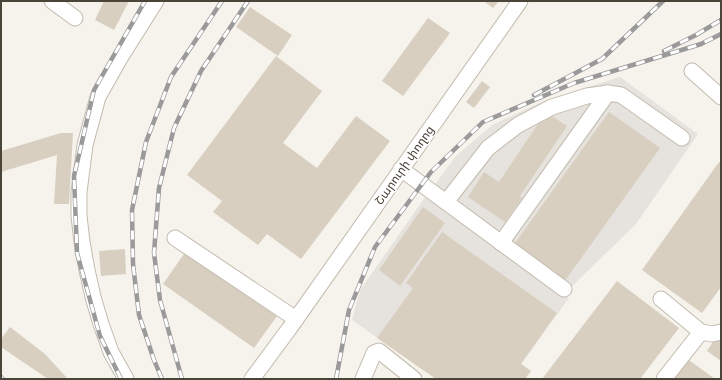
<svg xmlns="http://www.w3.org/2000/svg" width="722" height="380" viewBox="0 0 722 380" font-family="'PT Sans Narrow','Noto Sans Armenian',sans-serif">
	<rect width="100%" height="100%" fill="#f6f3ec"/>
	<path fill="#e6e2dd" d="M620,77L698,134L636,224L564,294L569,298L521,364L531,371L525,379H436L352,320L360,290L426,196L456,156L492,125L546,100Z"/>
	<g fill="#d8cfc1">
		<path d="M104,1H129L114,30L95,20Z"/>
		<path d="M485,1H499L493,8L485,2Z"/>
		<path d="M250,7L292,35L278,56L236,27Z"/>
		<path d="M428,18L450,33L403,96L382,81Z"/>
		<path d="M276,56L322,91L283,143L317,168L356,116L390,141L301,259L267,234L258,245L213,212L222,201L187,175Z"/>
		<path d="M482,81L490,87L474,108L466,102Z"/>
		<path d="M546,112L567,126L520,196L522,198L505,222L468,197L484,172L499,182Z"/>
		<path d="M609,112L660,148L564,282L513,246Z"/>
		<path d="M61,133H73L69,204H54L57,155L1,172V151Z"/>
		<path d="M719,162L721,163V287L702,313L642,270Z"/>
		<path d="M423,207L445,223L400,286L379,270Z"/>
		<path d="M442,232L557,313L521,364L531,371L525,379H436L377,338L413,288L406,283Z"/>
		<path d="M125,249L126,274L101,276L99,251Z"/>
		<path d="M186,251L277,316L254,348L163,284Z"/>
		<path d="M617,281L679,328L640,379H542Z"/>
		<path d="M10,327L45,354L67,378L48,379L1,347V339Z"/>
		<path d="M718,334L721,336V361L707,351Z"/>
		<path d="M686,358L715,379H671Z"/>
	</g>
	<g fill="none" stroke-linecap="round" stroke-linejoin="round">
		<g stroke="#c2bbae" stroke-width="17">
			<g id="minor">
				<path d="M52,1L75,18"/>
				<path d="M692,71L721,97"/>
				<path d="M401,169L564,289"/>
				<path d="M446,202L488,148L518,125L552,107L587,96L608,93L621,95L682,138"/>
				<path d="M175,238L296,319"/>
				<path d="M501,243L608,93"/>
				<path d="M661,299L701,332L712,334L721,332"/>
				<path d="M126,379L111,352L101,324L93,297L87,270L82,242L79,216V192L85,145L98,97L120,58L156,1"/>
				<path d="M252,379L289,329L520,1"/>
				<path d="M363,379L374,353L379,351L414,379"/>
				<path d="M664,379L701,332"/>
			</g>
		</g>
		<use href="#minor" stroke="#fff" stroke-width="15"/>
		<g stroke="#9a9a9a" stroke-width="4.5">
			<g id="rail">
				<path d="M664,51L696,35L721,20"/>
				<path d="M534,95L602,59L663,1"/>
				<path d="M1,377L3,379"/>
				<path d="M121,379L100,336L77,253L74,176L94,90L145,1"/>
				<path d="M162,379L154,360L139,315L133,264L132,210L146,142L171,77L222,1"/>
				<path d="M182,379L160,300L154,253L159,188L174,128L201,71L248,1"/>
				<path d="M336,379L349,310L375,247L431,172L483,122L574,83L701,44L721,34"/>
			</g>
		</g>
		<use href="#rail" stroke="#fff" stroke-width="3" stroke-dasharray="9" stroke-linecap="butt"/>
	</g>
	<g text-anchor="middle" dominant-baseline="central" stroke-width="3" stroke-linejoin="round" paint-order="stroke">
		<g font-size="12" fill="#4b4439" stroke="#fff">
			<text transform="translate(404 165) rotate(-55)">Շարուրի փողոց</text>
		</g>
	</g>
	<rect width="722" height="380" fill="none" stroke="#4b4439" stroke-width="4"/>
</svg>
